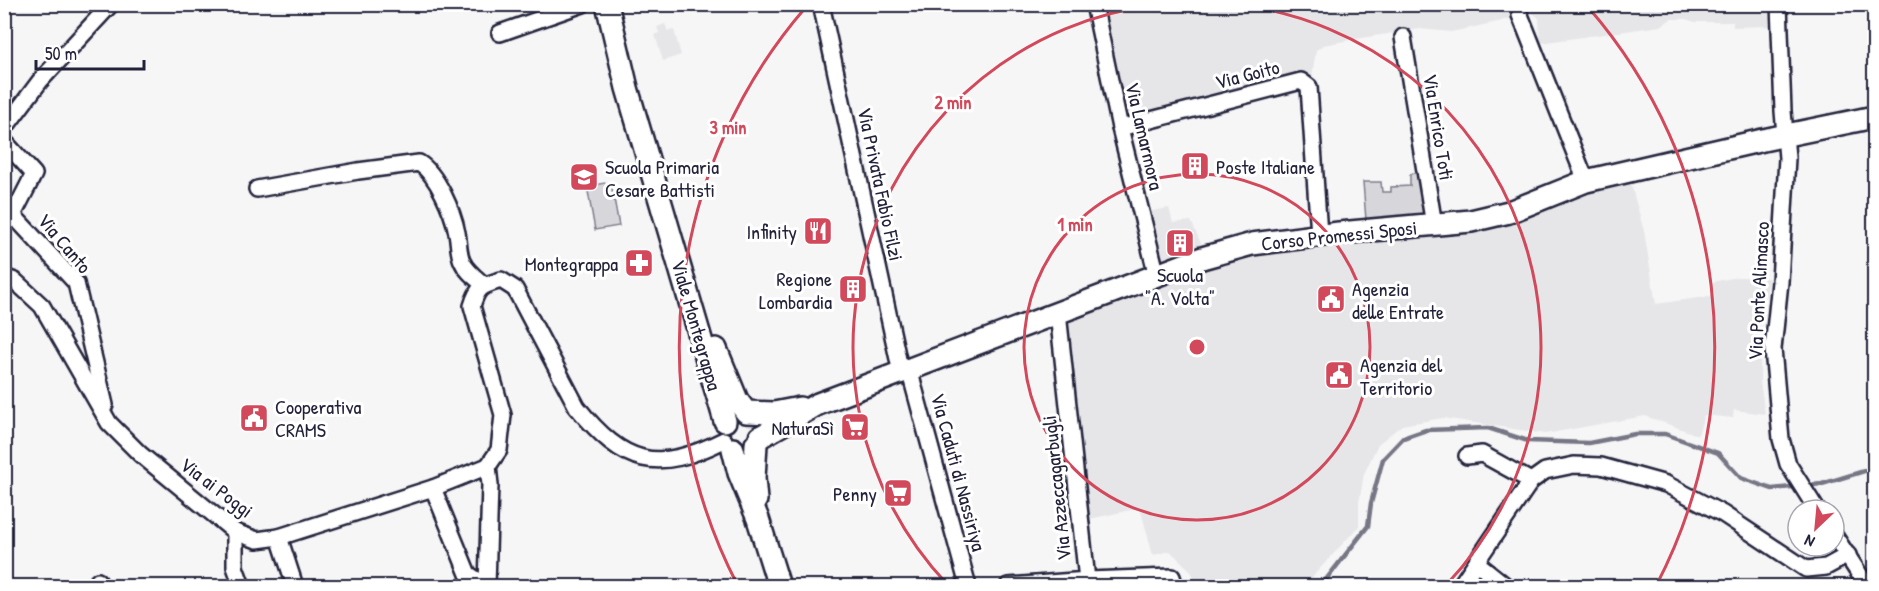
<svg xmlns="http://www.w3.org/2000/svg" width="1879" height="591" viewBox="0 0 1879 591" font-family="'Patrick Hand',sans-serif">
	<rect width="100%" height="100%" fill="#f6f6f7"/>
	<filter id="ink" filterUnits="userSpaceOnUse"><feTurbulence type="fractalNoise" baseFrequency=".0167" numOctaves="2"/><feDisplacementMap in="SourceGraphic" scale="12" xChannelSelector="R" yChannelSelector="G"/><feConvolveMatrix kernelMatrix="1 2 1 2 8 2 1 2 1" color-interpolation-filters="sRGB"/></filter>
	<g filter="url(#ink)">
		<g fill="#e6e6e9">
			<path d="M1769,4V26L1733,27V22H1695L1686,19H1671L1661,26L1540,43L1539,18L1531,12L1498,22L1451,32L1420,29L1355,39L1324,45L1316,50L1312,77L1133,120L1126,114L1105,5Z"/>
			<path d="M665,24L668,31L674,30L681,55L663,61L655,35L659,33L657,27Z"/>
			<path d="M1630,181L1644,231L1656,304L1712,296V282L1737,277L1770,278L1760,320V382L1765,414L1734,410L1733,418L1704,415L1698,435L1645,416L1545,434L1443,418L1402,425L1378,444L1364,474L1359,503V526L1304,586H1197L1196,580L1189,569L1170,551L1153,555L1140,508L1085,520L1068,319L1248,254L1484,232L1596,187Z"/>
			<path d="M1169,208L1173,223L1191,221L1202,246L1158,266L1146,212Z"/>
		</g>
		<g fill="#d7d7db" stroke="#7c7c8b" stroke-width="1.5">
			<path d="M1420,172L1425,214L1366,220L1363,182H1381L1382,192H1391V187L1410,186V174Z"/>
			<path d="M611,182L619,226L595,230L587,186Z"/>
		</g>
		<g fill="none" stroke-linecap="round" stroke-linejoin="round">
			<path stroke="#767685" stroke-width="4.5" d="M1321,586L1368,526L1371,503L1383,459L1403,438L1426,430L1488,428L1528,441L1589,443L1635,434H1665L1718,453L1741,478L1772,489L1822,484L1874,468"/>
			<g stroke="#22223b" stroke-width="20">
				<g id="street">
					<path d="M821,4L901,373"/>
					<path d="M1094,4L1120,128L1157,276"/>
					<path d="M1779,4L1783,111L1787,158L1780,282L1773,349L1781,439L1788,464L1817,510"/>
					<path d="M1520,15L1586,181"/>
					<path d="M500,33L583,4"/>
					<path d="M1403,37L1434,225"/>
					<path d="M1120,128L1301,81L1309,87L1319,235"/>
					<path d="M4,129L40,81L111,4"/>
					<path d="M4,141L34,174L13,215L76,283L105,405"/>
					<path d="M257,189L358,171L419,163C437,174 453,212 457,233C459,242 458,252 462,261C466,271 476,278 484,285"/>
					<path d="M4,277L15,281L42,306L109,423L140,454L235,532L257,540L279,537L433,488L488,466"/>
					<path d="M909,369L968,586"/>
					<path d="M1467,456L1482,454L1531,481"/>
					<path d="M488,466L499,450L503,415L472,306C478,286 482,286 501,280L515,289L577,407C624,465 656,474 724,440"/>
					<path d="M433,488L468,574L486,586"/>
					<path d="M235,532V567L242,586"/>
					<path d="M1834,535L1867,586"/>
					<path d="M279,537L295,586"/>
					<path d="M1477,563L1506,586"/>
					<path d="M1087,580L1172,577L1175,586"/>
					<path d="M98,581L101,586"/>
					<path d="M487,586L490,485L488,466"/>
					<path d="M1008,586L1087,580L1058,313"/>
					<path d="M1460,586L1531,481L1545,471L1574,465L1601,466L1666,484L1723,514L1806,569L1826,567L1848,555"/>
				</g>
			</g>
			<g stroke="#22223b" stroke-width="26">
				<g id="secondary">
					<path d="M607,4L627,88L725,421"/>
					<path d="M716,349L737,400L746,412L774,413L800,408"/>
					<path d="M760,437L818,404L1202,258L1252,244L1339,233L1471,221L1509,212L1586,181L1763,140L1874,117"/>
					<path d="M756,444L754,478L756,500"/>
					<path d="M733,449L739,473L758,519L779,586"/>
				</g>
			</g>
			<use href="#street" stroke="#fff" stroke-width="15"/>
			<use href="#secondary" stroke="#fff" stroke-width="21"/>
		</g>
	</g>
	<g fill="none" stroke="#d1495b" stroke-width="3">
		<circle cx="1197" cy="347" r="173"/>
		<path d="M947 584A345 345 0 0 1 1155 5M1239 5A345 345 0 0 1 1447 584"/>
		<path d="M738 586A518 518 0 0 1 806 7M1588 7A518 518 0 0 1 1656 586"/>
	</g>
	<defs>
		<g id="building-square" transform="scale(1.5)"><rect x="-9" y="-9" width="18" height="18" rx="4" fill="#d1495b" stroke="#fff"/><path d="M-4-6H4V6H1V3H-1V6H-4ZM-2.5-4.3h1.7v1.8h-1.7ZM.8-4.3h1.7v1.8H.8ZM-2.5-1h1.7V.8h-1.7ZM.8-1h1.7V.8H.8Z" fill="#fff"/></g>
		<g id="school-square" transform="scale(1.5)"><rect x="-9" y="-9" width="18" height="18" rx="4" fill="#d1495b" stroke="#fff"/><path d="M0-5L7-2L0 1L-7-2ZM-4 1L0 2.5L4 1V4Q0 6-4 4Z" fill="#fff"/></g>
		<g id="restaurant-square" transform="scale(1.5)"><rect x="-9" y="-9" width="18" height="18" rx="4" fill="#d1495b" stroke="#fff"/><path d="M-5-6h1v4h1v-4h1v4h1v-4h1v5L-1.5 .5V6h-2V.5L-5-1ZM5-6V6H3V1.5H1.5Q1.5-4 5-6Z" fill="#fff"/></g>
		<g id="pharmacy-square" transform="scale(1.5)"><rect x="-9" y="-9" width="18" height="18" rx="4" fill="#d1495b" stroke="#fff"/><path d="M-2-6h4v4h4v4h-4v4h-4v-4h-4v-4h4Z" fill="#fff"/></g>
		<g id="civic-square" transform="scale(1.5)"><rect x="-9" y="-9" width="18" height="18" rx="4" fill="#d1495b" stroke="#fff"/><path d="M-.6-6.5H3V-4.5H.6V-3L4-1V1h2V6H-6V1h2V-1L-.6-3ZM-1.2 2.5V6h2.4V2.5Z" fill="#fff"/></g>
		<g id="supermarket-square" transform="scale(1.5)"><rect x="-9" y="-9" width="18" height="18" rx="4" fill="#d1495b" stroke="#fff"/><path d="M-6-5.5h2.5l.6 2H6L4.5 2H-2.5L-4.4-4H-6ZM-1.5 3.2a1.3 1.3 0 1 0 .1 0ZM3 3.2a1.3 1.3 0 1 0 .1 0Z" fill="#fff"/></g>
	</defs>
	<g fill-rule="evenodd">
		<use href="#building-square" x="1195" y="166"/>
		<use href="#school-square" x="584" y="177"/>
		<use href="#restaurant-square" x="818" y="231"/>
		<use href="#building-square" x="1180" y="243"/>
		<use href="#pharmacy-square" x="639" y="263"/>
		<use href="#building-square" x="853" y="289"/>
		<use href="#civic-square" x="1331" y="299"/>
		<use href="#civic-square" x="1339" y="375"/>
		<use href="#civic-square" x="254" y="418"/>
		<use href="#supermarket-square" x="855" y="427"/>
		<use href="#supermarket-square" x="898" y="493"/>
	</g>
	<g text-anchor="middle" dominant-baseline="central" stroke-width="6" stroke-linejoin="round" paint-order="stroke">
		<g font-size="20" fill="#22223b" stroke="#fff">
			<text transform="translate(1247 74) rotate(-14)">Via Goito</text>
			<text transform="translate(1439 127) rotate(81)">Via Enrico Toti</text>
			<text transform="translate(1145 136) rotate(77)">Via Lamarmora</text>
			<text transform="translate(881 184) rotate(78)">Via Privata Fabio Filzi</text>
			<text transform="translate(1339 235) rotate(-6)">Corso Promessi Sposi</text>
			<text transform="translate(65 243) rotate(50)">Via Canto</text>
			<text transform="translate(1758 291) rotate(-87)">Via Ponte Alimasco</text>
			<text transform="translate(697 325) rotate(74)">Viale Montegrappa</text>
			<text transform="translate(959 472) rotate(75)">Via Caduti di Nassiriya</text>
			<text transform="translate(217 487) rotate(37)">Via ai Poggi</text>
			<text transform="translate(1056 488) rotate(-96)">Via Azzeccagarbugli</text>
		</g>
		<g font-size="20" fill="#22223b" stroke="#fff" text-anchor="start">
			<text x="605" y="166">Scuola Primaria<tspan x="605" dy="23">Cesare Battisti</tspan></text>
			<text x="1216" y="166">Poste Italiane</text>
			<text x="797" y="231" text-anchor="end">Infinity</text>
			<text x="618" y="263" text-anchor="end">Montegrappa</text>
			<text x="1180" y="274" text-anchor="middle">Scuola<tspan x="1180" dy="23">"A. Volta"</tspan></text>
			<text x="832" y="278" text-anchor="end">Regione<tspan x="832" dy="23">Lombardia</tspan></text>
			<text x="1352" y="288">Agenzia<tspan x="1352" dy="23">delle Entrate</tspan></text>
			<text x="1360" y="364">Agenzia del<tspan x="1360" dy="23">Territorio</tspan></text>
			<text x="275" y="406">Cooperativa<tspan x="275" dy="23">CRAMS</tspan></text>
			<text x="834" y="427" text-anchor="end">NaturaSì</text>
			<text x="877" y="493" text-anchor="end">Penny</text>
		</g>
	</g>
	<circle cx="1197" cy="347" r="9" fill="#d1495b" stroke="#fff" stroke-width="3"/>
	<g font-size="18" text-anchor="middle" font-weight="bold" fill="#d1495b" stroke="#fff" stroke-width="6" stroke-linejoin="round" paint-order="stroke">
		<text x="953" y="109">2 min</text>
		<text x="728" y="134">3 min</text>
		<text x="1075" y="231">1 min</text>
	</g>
	<rect width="1879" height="591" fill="none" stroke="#fff" stroke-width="24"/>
	<rect x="12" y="12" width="1855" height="567" fill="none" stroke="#22223b" stroke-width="2" filter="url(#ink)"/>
	<g transform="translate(1816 528) rotate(206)"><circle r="28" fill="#ffffff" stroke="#a7a7b1" stroke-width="1.5"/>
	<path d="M0-4.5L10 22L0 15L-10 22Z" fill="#d1495b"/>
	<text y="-9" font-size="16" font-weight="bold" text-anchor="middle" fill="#22223b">N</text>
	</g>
	<path d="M36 60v9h108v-9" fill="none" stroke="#22223b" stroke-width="3"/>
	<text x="45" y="60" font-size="18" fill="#22223b" stroke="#ffffff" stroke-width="4.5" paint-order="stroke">50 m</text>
</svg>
